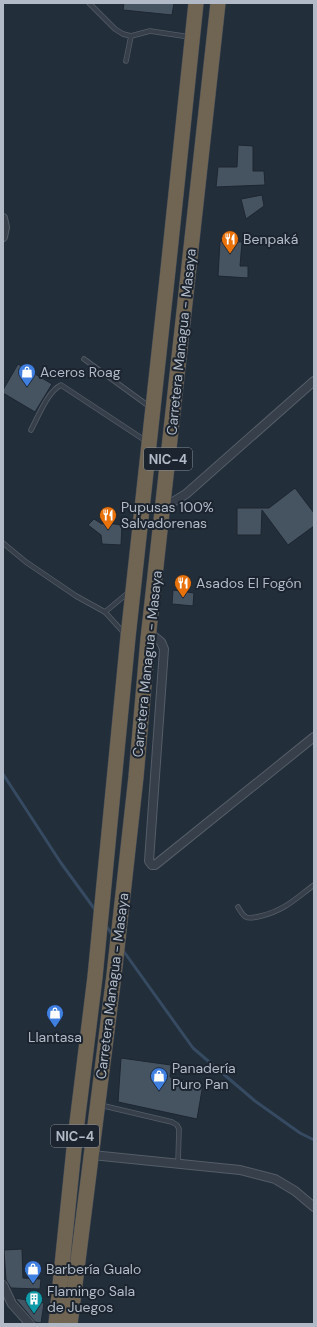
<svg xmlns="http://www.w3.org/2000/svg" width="317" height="1327" viewBox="0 0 317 1327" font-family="'DM Sans',sans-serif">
	<rect width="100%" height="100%" fill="#222e3a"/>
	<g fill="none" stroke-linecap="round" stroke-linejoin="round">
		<g stroke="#364a61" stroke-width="3">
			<path d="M3,774L61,863L96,911"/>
			<path d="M105,924L113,936"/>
			<path d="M122,949L193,1048L255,1101L300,1133L314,1140"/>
		</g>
	</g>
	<g fill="#465361" stroke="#1d2631">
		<path d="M124,3H174L172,15L123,10Z"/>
		<path d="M238,145L253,146V171H264L265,185L216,187L218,167H237Z"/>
		<path d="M262,195L264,206L246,219L241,199Z"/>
		<path d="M220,241L242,242L240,266H248V278L218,276Z"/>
		<path d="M18,364L52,384L35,412L3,393V390Z"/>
		<path d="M295,488L314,513V526L288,545L262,510L261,535H237V508H269Z"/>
		<path d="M94,519L102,524L107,523L122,525L121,545L102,544L101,535L88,525Z"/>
		<path d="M173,590L194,593L193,606L172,604Z"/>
		<path d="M121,1058L171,1065L170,1077L203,1084L197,1119L118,1102Z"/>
		<path d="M22,1249L23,1278L41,1279L40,1289L11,1288L6,1280L4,1250Z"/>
		<path d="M15,1298L44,1303L41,1323L35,1322Z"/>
	</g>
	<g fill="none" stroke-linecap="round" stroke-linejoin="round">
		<g stroke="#545d68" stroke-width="5.5">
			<g id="lane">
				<path d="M89,3L115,29L123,34L131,36L150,31L190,37"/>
				<path d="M126,61L131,36"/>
				<path d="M84,359L150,407"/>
				<path d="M31,430C38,417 48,391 61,385L146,441"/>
				<path d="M3,543L26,562L76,596L105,612L124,633"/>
				<path d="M105,612L129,592"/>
				<path d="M238,907C240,910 242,915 246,917C249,919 257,917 261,916C285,910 295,899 314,885"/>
				<path d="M100,1105L172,1122L177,1125L179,1129L178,1164"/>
			</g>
		</g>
		<g stroke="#545d68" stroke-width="10">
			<g id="street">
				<path d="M3,218L5,227L3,237"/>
				<path d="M163,508L186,494L314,381"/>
				<path d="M149,632L161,642L164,649L149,861L152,865H155L314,737"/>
				<path d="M92,1155L240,1170L275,1179L295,1191L314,1207"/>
				<path d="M3,1285L12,1304L30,1324"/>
			</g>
		</g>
		<g stroke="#414a55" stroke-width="16">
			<g id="highway">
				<path d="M56,1324L75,1139L95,977L128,637L168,270L196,3"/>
				<path d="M70,1324L114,975L136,777L148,639L218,3"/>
			</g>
		</g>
		<use href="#lane" stroke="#363f4a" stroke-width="4"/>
		<use href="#street" stroke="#363f4a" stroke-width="8"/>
		<use href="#highway" stroke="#706453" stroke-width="15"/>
	</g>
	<defs>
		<g id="restaurant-pin" transform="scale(0.9)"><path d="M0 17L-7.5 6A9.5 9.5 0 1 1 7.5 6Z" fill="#e8710a" stroke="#1b242f"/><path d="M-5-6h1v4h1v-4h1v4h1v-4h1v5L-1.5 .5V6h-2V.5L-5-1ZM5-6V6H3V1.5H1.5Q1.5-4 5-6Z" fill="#fff"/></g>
		<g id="shop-pin" transform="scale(0.9)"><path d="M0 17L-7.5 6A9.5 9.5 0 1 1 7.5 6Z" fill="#3f7fe0" stroke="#1b242f"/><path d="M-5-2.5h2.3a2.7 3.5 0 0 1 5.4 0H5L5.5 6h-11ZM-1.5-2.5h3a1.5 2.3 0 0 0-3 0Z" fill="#fff"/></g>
		<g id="building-pin" transform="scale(0.9)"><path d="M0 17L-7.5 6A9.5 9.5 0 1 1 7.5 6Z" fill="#0f9aa8" stroke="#1b242f"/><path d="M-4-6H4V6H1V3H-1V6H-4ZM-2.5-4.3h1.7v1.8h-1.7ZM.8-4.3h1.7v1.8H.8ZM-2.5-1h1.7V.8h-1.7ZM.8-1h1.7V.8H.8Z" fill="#fff"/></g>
	</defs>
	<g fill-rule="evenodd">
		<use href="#restaurant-pin" x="230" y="239"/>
		<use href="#shop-pin" x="27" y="372"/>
		<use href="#restaurant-pin" x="108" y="515"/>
		<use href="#restaurant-pin" x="183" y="583"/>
		<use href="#shop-pin" x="55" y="1013"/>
		<use href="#shop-pin" x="159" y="1076"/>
		<use href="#shop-pin" x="33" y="1269"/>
		<use href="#building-pin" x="34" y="1299"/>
	</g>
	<g text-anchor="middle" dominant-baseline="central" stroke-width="4" stroke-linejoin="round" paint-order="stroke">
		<g fill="#1b242f" stroke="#848d99" stroke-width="1">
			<rect x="144" y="448" width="48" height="22" rx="3"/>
			<rect x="51" y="1125" width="48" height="22" rx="3"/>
		</g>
		<g font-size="13" font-weight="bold" fill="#b1bac6">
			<text x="168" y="459">NIC-4</text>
			<text x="75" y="1136">NIC-4</text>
		</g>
		<g font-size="14" fill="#b1bac6" stroke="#1b242f" text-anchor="start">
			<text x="243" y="239">Benpaká</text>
			<text x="40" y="372">Aceros Roag</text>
			<text x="121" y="507">Pupusas 100%<tspan x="121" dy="16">Salvadorenas</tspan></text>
			<text x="196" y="583">Asados El Fogón</text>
			<text x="55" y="1037" text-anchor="middle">Llantasa</text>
			<text x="172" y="1068">Panadería<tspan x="172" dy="16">Puro Pan</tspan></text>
			<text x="46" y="1269">Barbería Gualo</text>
			<text x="47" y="1291">Flamingo Sala<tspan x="47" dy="16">de Juegos</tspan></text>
		</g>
		<g font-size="14" fill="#b1bac6" stroke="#1b242f">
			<text transform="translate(181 342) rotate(-84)">Carretera Managua - Masaya</text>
			<text transform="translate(147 664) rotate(-84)">Carretera Managua - Masaya</text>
			<text transform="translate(112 986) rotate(-83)">Carretera Managua - Masaya</text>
		</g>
	</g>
	<rect width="317" height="1327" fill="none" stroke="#b1bac6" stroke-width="8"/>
</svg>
